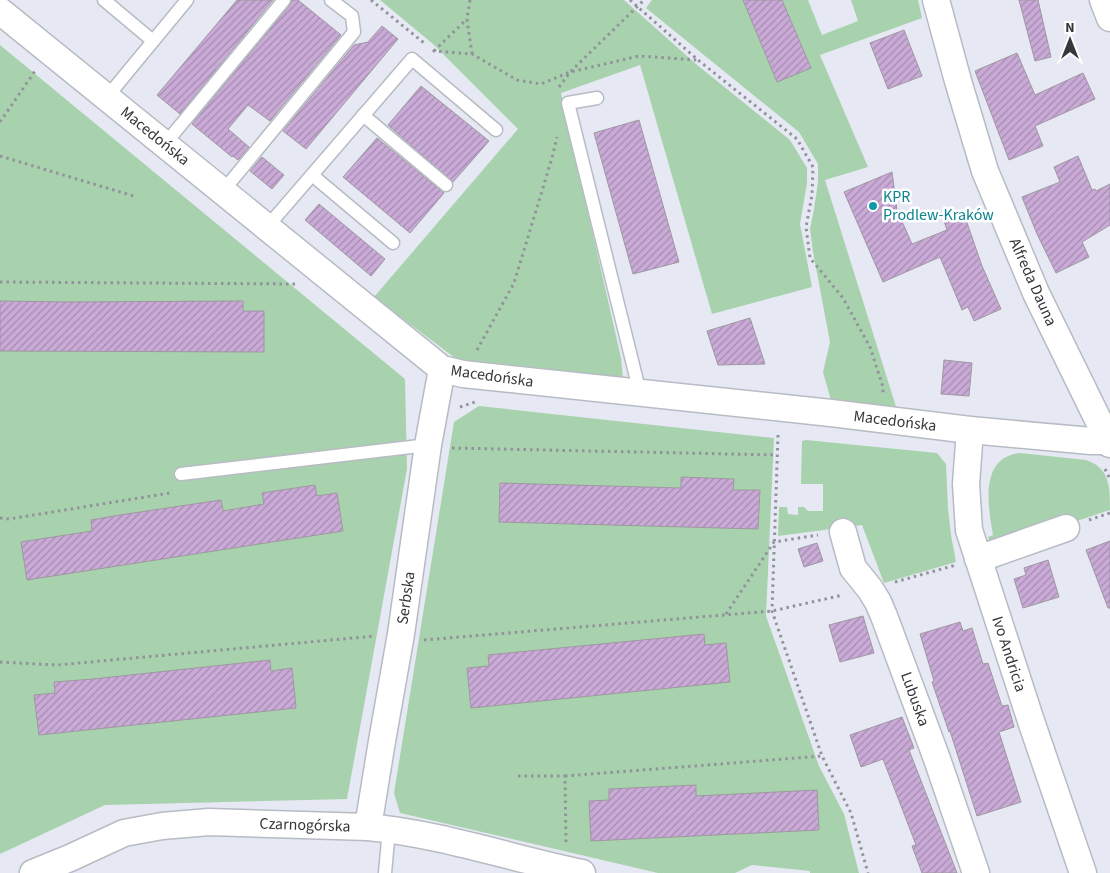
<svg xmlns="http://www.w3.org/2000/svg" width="1110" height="873" viewBox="0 0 1110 873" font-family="'Source Sans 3',sans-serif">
	<defs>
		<pattern id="building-hatch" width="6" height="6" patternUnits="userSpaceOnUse" patternTransform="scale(1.25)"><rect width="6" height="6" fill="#caaad7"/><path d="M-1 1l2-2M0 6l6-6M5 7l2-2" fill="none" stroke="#a58bb0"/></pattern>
	</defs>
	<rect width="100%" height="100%" fill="#e6e9f3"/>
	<g fill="#a8d2ad">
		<path d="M380,0H624L696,64L790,140L807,168V183L800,224L812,287L712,314L640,65L561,93L621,358L623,379L483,364L455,358L374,297L518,129L433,44Z"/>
		<path d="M652,0H808L822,35L858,21L851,0H918L922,18L820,55L868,167L825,180L898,413L832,404L823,372L830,342L813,252L810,229L814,209L818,182V164L799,132L646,8Z"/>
		<path d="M0,45L405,379L407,469L347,799L105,805L0,854Z"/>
		<path d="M479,406L774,438L766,616L819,766L844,814L859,873H810V871L752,865L735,873H658L400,813L394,793L454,422Z"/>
		<path d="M806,440L937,453L946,464L948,508L951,535L956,562L884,583L862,525L778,536L779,507H787L788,514L798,515V507H804L808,511H823V484H801L802,441Z"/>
		<path d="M1020,453L1086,460C1110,468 1110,487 1110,510L1071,523L991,548L988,537L993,535C988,507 979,457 1020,453Z"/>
	</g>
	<g fill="url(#building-hatch)" stroke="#9e98a0">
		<path d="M237,0H273L180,114L157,95Z"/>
		<path d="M292,0H298L341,35L270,121L248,105L228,129L249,147L238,160L233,156L232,157L192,124L290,5Z"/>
		<path d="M743,0H782L811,68L777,82Z"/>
		<path d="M1019,0H1038L1051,57L1035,61Z"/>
		<path d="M382,26L398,39L306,149L283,131L354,45L368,42Z"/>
		<path d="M904,30L922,76L888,89L870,43Z"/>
		<path d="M1017,53L1035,95L1083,73L1095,99L1035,126L1043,146L1009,160L975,71Z"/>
		<path d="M421,86L489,141L453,182L388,125Z"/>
		<path d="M639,120L679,262L633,274L594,133Z"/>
		<path d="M377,138L444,193L410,233L343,177Z"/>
		<path d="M1078,156L1092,190L1095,189L1096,191L1110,184V225L1082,242L1089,257L1056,273L1037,234L1022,197L1060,182L1054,167Z"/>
		<path d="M262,157L284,175L272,189L250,171Z"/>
		<path d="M892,172L897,210L912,244L947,230L944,221L964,214L982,266L1001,309L974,321L968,307L962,310L940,257L883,282L844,192Z"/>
		<path d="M319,204L385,259L371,276L305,220Z"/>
		<path d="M0,301L68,302L243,301V311H264V352L0,351Z"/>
		<path d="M750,318L765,364L718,365L707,331Z"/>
		<path d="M944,360L972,363L969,396L941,394Z"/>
		<path d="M681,477L734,479L733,490H760L758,529L499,522L500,483L681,488Z"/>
		<path d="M315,485L317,496L337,493L343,531L27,580L21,542L92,531L91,520L120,515L221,500L223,511L264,504L262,493Z"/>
		<path d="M1110,541V608H1108L1086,550Z"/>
		<path d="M817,543L823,561L804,567L798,549Z"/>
		<path d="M1048,560L1059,597L1023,608L1014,579L1026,575L1024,568Z"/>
		<path d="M863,616L874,653L840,662L829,625Z"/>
		<path d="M960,622L963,631L972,628L983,664L988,663L1002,706L1008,705L1014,727L999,732L1021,802L977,816L950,731L949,732L932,682L934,681L920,634Z"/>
		<path d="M704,634L705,645L726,643L730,682L471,708L467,668L489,666L488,655Z"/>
		<path d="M270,660L271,671L292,668L296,708L39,735L34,695L55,693L54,682L93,679Z"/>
		<path d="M902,717L914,748L909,750L957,873H922L912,846L916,845L883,759L861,767L850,735Z"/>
		<path d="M696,785V796L817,790L819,830L591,841L589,801L609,800V789Z"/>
	</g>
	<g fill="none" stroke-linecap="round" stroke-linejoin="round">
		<g stroke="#b7bbc4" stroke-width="15">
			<g id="lane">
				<path d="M104,0L153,41"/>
				<path d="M107,97L187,0"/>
				<path d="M597,98L568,103L640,393"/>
				<path d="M363,115L446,185"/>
				<path d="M165,144L284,0"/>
				<path d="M312,175L393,243"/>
				<path d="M223,191L354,32L352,16L331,0"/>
				<path d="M267,227L412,59L496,130"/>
				<path d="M181,474L428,445"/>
				<path d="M385,873L389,829"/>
			</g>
		</g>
		<g stroke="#b7bbc4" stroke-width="29">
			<g id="street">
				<path d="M936,0L958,81L985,171L1036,293L1110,444"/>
				<path d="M1103,0L1110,18"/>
				<path d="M0,11L442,369L463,374L831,413L970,430L1091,441H1109"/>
				<path d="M970,430L966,484L969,530L1031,721L1083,873"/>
				<path d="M843,532L853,568L870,589L878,602L884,616L937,759L976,873"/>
				<path d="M978,559L1066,528"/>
				<path d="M368,827L382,741L401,634L428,445L442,369"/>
				<path d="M33,873L70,858L124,833L162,826L209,822L368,827C441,834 510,858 582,873"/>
			</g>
		</g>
		<g stroke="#91939a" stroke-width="3" stroke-dasharray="2.5 4" stroke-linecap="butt">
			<path d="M371,0L424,43"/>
			<path d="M470,0L467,19L472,54"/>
			<path d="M630,0L698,60L797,139L813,167L812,195L806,227L810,258L843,298L870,347L883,387V395"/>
			<path d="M433,50L434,51L472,54L517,80L541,84L570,72L639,56L697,60"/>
			<path d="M434,51L467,19"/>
			<path d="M559,87L570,72L644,0"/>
			<path d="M0,122L35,71"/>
			<path d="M0,156L137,197"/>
			<path d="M0,282L297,284"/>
			<path d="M477,350L514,283L552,158L557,137"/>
			<path d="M460,407L475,402"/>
			<path d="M778,435L772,611L822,756L851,813L868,873"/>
			<path d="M452,448L777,455"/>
			<path d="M1105,469L1110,479"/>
			<path d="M0,518L9,519L170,493L172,490"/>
			<path d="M1089,520L1110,513"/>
			<path d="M895,582L956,565"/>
			<path d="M726,614L774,542L818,535"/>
			<path d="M424,640L772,611L843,595"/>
			<path d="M0,662L57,665L375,636"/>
			<path d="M518,776H565L566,844"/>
			<path d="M565,776L822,756"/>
		</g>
		<use href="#lane" stroke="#fff" stroke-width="12"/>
		<use href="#street" stroke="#fff" stroke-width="26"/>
	</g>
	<circle fill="#0f9aa8" stroke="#fff" stroke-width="2" cx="873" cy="206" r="5"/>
	<g text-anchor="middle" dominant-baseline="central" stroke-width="5" stroke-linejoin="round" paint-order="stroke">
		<g font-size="16" fill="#36373b" stroke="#fff">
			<text transform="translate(155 136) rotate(39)">Macedońska</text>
			<text transform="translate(1033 282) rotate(66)">Alfreda Dauna</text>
			<text transform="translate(492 376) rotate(8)">Macedońska</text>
			<text transform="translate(895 421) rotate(7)">Macedońska</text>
			<text transform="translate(406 598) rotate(-82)">Serbska</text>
			<text transform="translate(1009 654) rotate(72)">Ivo Andricia</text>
			<text transform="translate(915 699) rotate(70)">Lubuska</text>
			<text transform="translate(305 825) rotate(2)">Czarnogórska</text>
		</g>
		<g font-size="16" fill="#0d838f" stroke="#fff" text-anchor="start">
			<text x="883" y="197">KPR<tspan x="883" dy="18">Prodlew-Kraków</tspan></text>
		</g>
	</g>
	<g transform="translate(1070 40)" stroke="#ffffff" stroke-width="4" paint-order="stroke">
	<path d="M0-4L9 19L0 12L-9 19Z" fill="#36373b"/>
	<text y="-8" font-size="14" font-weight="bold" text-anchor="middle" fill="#36373b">N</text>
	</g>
</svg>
